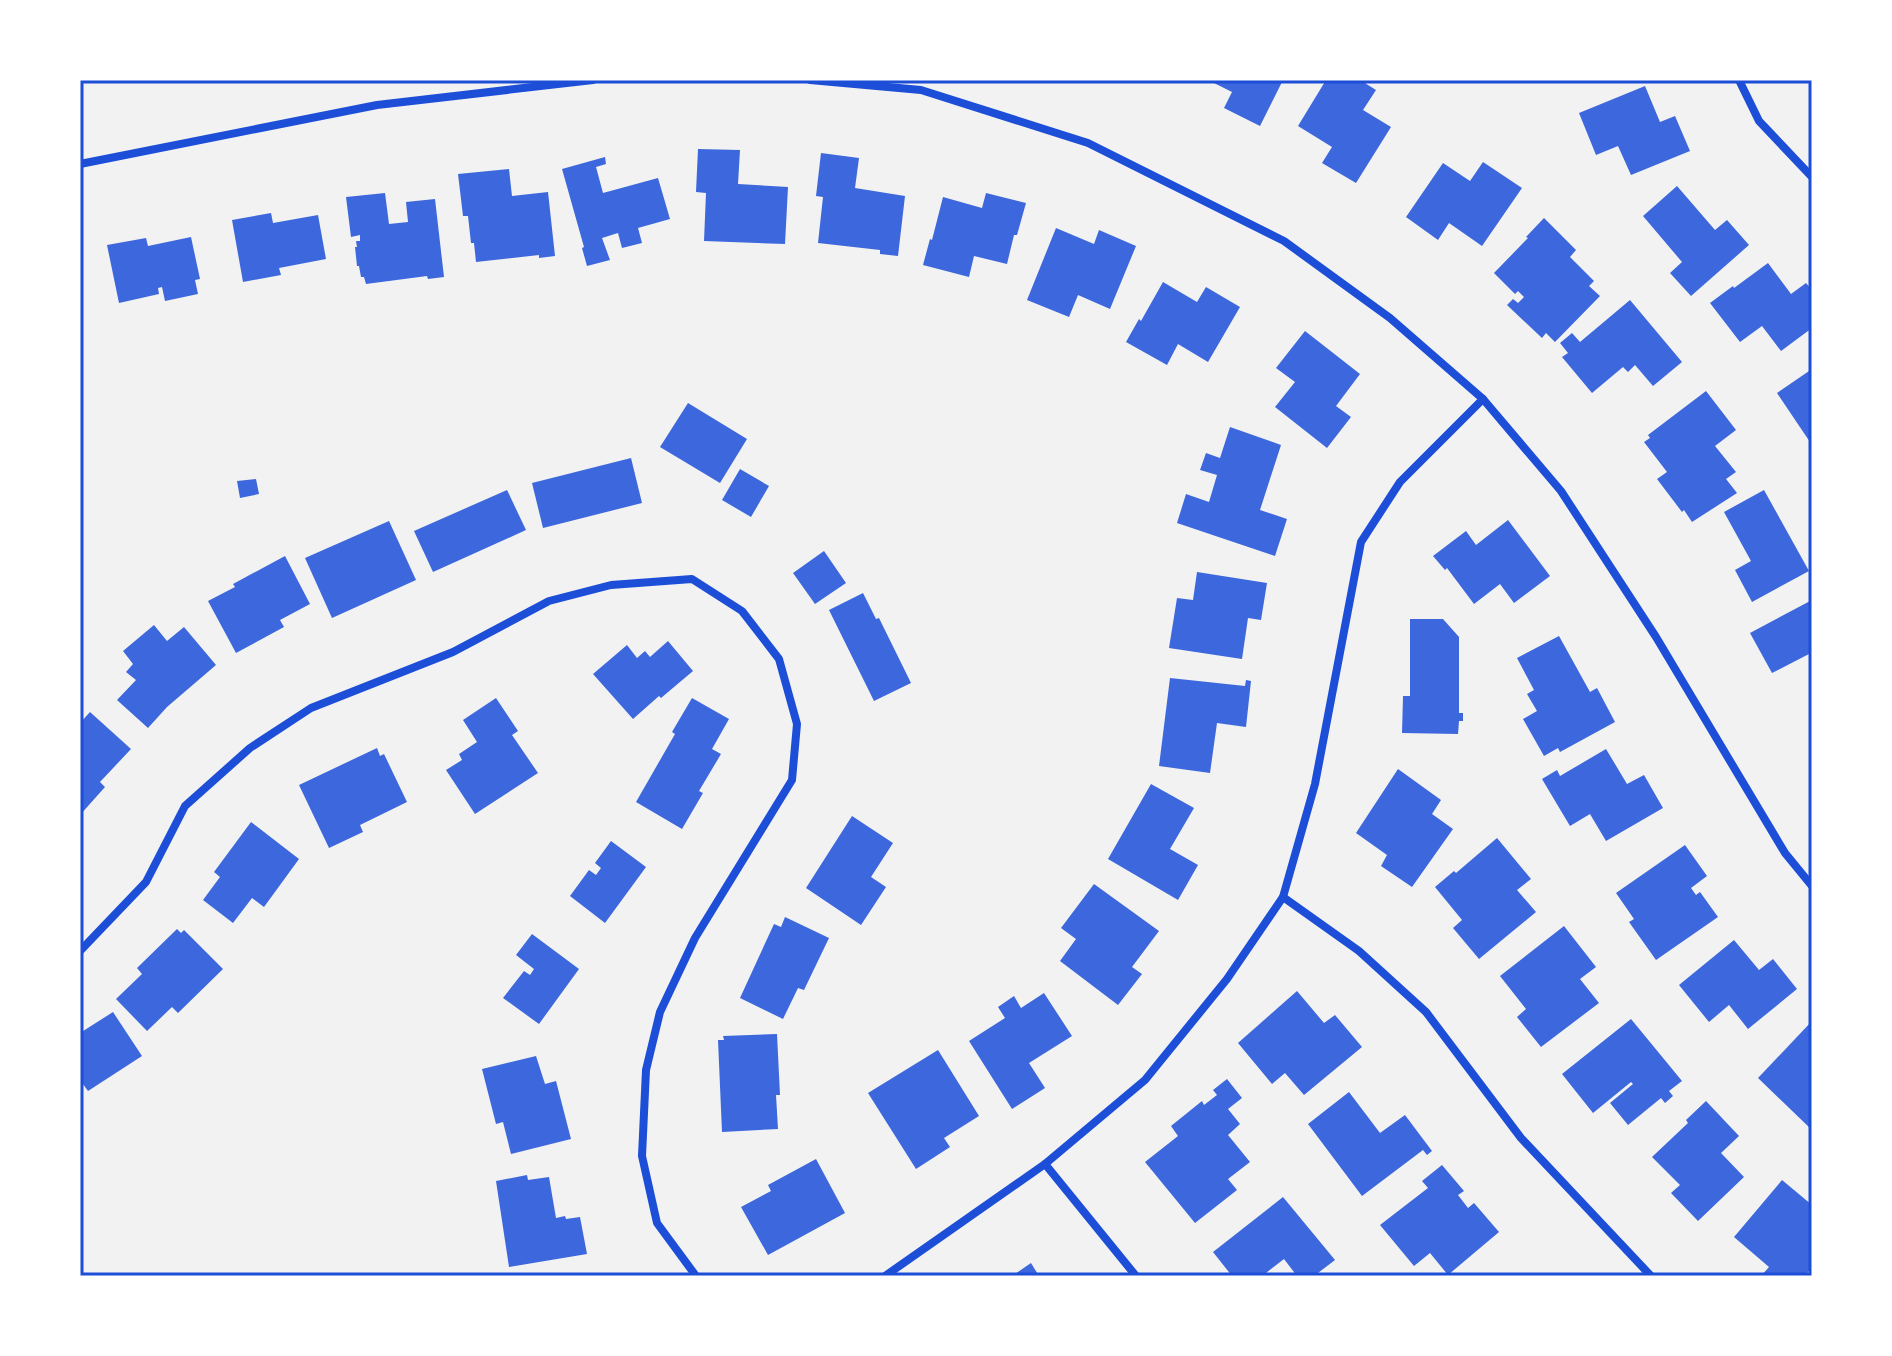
<svg xmlns="http://www.w3.org/2000/svg" width="1892" height="1356" viewBox="0 0 1892 1356" font-family="'Public Sans',sans-serif">
	<rect width="100%" height="100%" fill="#f2f2f2"/>
	<g fill="#3d67dc">
		<path d="M1208,80H1283L1260,126L1224,108L1232,92Z"/>
		<path d="M1326,80H1360L1376,90L1363,110L1391,127L1356,183L1322,163L1332,147L1298,126Z"/>
		<path d="M1645,86L1660,122L1675,116L1690,151L1631,175L1618,146L1596,155L1579,113Z"/>
		<path d="M698,149L740,150L738,184L788,187L785,244L704,241L706,193L696,192Z"/>
		<path d="M821,153L859,158L855,188L905,196L898,256L880,254V250L818,243L823,197L816,196Z"/>
		<path d="M605,157L606,164L596,167L603,193L658,178L670,219L638,228L642,243L622,248L618,233L602,238L610,260L587,266L582,248L584,247L562,169Z"/>
		<path d="M1483,162L1522,188L1482,246L1449,223L1438,240L1406,217L1443,163L1470,181Z"/>
		<path d="M509,169L512,196L548,192L555,256L539,258V255L476,262L474,243H471L468,216H463L458,174Z"/>
		<path d="M1677,186L1715,230L1727,220L1749,245L1691,296L1670,273L1682,262L1643,216Z"/>
		<path d="M385,193L389,224L408,222L406,202L435,199L444,277L428,279L427,276L366,284L364,277H361L359,266H357L355,247H357L356,241H360V235L351,237L346,197Z"/>
		<path d="M986,193L1026,203L1017,235H1014L1007,264L974,256L969,277L923,265L930,239L932,240L943,197L982,208Z"/>
		<path d="M271,213L273,223L318,215L326,259L279,268L281,275L243,282L232,220Z"/>
		<path d="M1544,218L1576,250L1570,257L1594,281L1589,286L1600,296L1555,342L1546,333L1542,338L1507,305L1513,299L1518,303L1524,297L1518,291L1515,294L1494,273L1528,238L1526,237Z"/>
		<path d="M1056,228L1094,244L1099,230L1136,246L1110,309L1078,295L1069,317L1027,300Z"/>
		<path d="M191,237L200,279L195,280L198,294L165,301L162,287L158,288L159,294L119,303L107,245L146,238L148,246Z"/>
		<path d="M1768,263L1791,294L1806,283L1812,290V328L1781,351L1762,326L1740,342L1710,303L1733,286L1734,288Z"/>
		<path d="M1163,282L1197,302L1206,287L1240,307L1208,362L1178,344L1167,365L1126,342L1139,319L1141,321Z"/>
		<path d="M1630,300L1682,362L1653,386L1635,365L1628,372L1623,367L1592,393L1562,357L1568,353L1560,343L1572,333L1580,342Z"/>
		<path d="M1305,331L1360,374L1336,406L1351,417L1327,448L1275,407L1295,382L1276,368Z"/>
		<path d="M1812,369V445L1777,393Z"/>
		<path d="M1706,391L1736,430L1715,446L1736,472L1726,479L1737,493L1692,522L1684,510L1682,512L1657,479L1667,472L1644,442L1650,438L1648,435Z"/>
		<path d="M688,403L747,439L720,483L660,447Z"/>
		<path d="M1230,427L1281,445L1260,510L1287,519L1275,556L1177,523L1186,494L1209,502L1217,475L1200,470L1206,453L1220,458Z"/>
		<path d="M631,458L642,503L543,528L532,483Z"/>
		<path d="M740,469L769,486L751,517L722,500Z"/>
		<path d="M256,479L259,494L240,498L237,481Z"/>
		<path d="M507,490L526,530L433,572L414,531Z"/>
		<path d="M1764,490L1809,571L1752,602L1735,570L1751,561L1724,512Z"/>
		<path d="M1508,520L1550,576L1514,603L1500,584L1474,604L1447,568L1445,570L1433,556L1466,531L1476,545Z"/>
		<path d="M389,521L416,580L332,618L305,558Z"/>
		<path d="M824,551L846,583L815,604L793,573Z"/>
		<path d="M285,556L310,604L280,620L284,627L236,653L208,601L235,587L233,584Z"/>
		<path d="M1197,572L1267,583L1261,620L1248,618L1242,659L1169,648L1177,598L1193,600Z"/>
		<path d="M863,593L876,619L879,618L911,683L874,701L829,610Z"/>
		<path d="M1812,600V659L1809,654L1772,673L1750,633Z"/>
		<path d="M1410,619H1443L1459,637V713H1463V721H1459L1458,734L1402,733L1403,696H1410Z"/>
		<path d="M154,625L167,641L184,627L216,665L167,707L148,728L117,700L136,680L126,672L133,664L123,651Z"/>
		<path d="M1559,636L1590,692L1597,688L1615,722L1560,752L1558,748L1544,756L1523,719L1537,711L1527,694L1534,690L1517,658Z"/>
		<path d="M668,641L693,671L661,698L659,696L633,719L593,674L627,645L637,658L645,651L650,657Z"/>
		<path d="M1170,678L1245,686L1246,680L1251,681L1246,727L1217,723L1210,773L1159,766Z"/>
		<path d="M496,698L518,731L512,735L538,773L475,814L446,770L462,760L459,754L477,742L463,720Z"/>
		<path d="M692,698L729,719L712,749L721,754L699,791L703,793L682,829L636,802L675,734L672,732Z"/>
		<path d="M90,712L131,749L100,782L105,787L80,815V723Z"/>
		<path d="M377,748L380,756L384,754L407,802L360,825L363,832L329,848L299,785Z"/>
		<path d="M1606,749L1627,784L1644,775L1663,808L1606,841L1590,814L1570,826L1542,779L1557,770L1560,776Z"/>
		<path d="M1398,769L1441,800L1432,814L1453,829L1412,887L1381,866L1387,855L1356,833Z"/>
		<path d="M1151,784L1194,808L1170,849L1198,865L1178,900L1108,859Z"/>
		<path d="M852,816L893,843L871,877L886,887L861,925L806,888Z"/>
		<path d="M251,822L299,859L264,907L252,898L233,923L203,900L220,877L214,872Z"/>
		<path d="M1497,838L1531,879L1517,890L1536,912L1479,959L1453,928L1462,920L1435,887L1454,871L1456,873Z"/>
		<path d="M611,841L646,867L605,923L570,896L589,870L596,875L601,868L595,863Z"/>
		<path d="M1685,845L1707,876L1691,888L1696,895L1700,892L1718,917L1656,960L1629,922L1634,919L1616,893Z"/>
		<path d="M1094,884L1159,931L1132,967L1142,974L1118,1005L1060,961L1076,939L1061,928Z"/>
		<path d="M785,917L829,938L804,990L798,988L783,1019L740,998L774,924L781,927Z"/>
		<path d="M1564,926L1596,967L1580,979L1599,1003L1541,1047L1517,1017L1526,1009L1500,976Z"/>
		<path d="M177,929L181,933L184,930L223,969L178,1013L172,1007L147,1031L116,999L142,974L137,968Z"/>
		<path d="M532,934L579,969L539,1024L503,998L524,971L530,975L534,969L516,955Z"/>
		<path d="M1734,940L1759,970L1773,959L1797,989L1748,1029L1729,1005L1709,1022L1679,985Z"/>
		<path d="M1297,991L1324,1023L1335,1015L1362,1047L1304,1095L1285,1073L1272,1084L1238,1043Z"/>
		<path d="M1044,993L1072,1036L1029,1063L1045,1088L1012,1109L969,1041L1005,1018L998,1007L1014,996L1021,1008Z"/>
		<path d="M113,1012L142,1056L88,1091L80,1080V1033Z"/>
		<path d="M1631,1019L1682,1081L1669,1091L1673,1096L1665,1103L1661,1098L1628,1125L1610,1103L1633,1084L1631,1082L1593,1113L1562,1074Z"/>
		<path d="M1812,1021V1130L1758,1078Z"/>
		<path d="M777,1034L780,1095H776L778,1129L722,1132L718,1040H724L723,1036Z"/>
		<path d="M938,1050L979,1116L944,1138L950,1147L916,1169L868,1093Z"/>
		<path d="M536,1056L545,1084L556,1081L571,1139L511,1154L503,1122L496,1124L482,1069Z"/>
		<path d="M1227,1079L1242,1098L1228,1109L1240,1124L1228,1135L1250,1162L1228,1179L1237,1190L1195,1223L1145,1162L1178,1136L1171,1126L1202,1101L1204,1105L1217,1095L1213,1090Z"/>
		<path d="M1349,1092L1380,1133L1405,1115L1432,1151L1427,1155L1423,1150L1362,1196L1308,1124Z"/>
		<path d="M1706,1101L1739,1136L1721,1153L1744,1177L1698,1221L1671,1193L1680,1185L1652,1157L1688,1123L1686,1120Z"/>
		<path d="M816,1159L845,1213L768,1255L741,1207L771,1191L768,1185Z"/>
		<path d="M1442,1165L1464,1191L1458,1195L1468,1208L1474,1203L1499,1232L1448,1275L1430,1253L1414,1266L1380,1225L1428,1188L1422,1181Z"/>
		<path d="M527,1175L528,1180L549,1177L556,1218L565,1216L566,1219L580,1217L587,1254L509,1267L496,1181Z"/>
		<path d="M1782,1180L1812,1205V1267L1805,1276H1761L1769,1267L1734,1237Z"/>
		<path d="M1283,1197L1335,1260L1314,1276H1297L1284,1259L1262,1276H1232L1213,1252Z"/>
		<path d="M1031,1263L1039,1276H1012Z"/>
	</g>
	<g fill="none" stroke-linecap="round" stroke-linejoin="round">
		<g stroke="#1d4ed8" stroke-width="8">
			<path d="M810,80L921,90L1088,143L1284,241L1390,318L1483,399L1561,491L1656,637L1785,853L1812,886"/>
			<path d="M1739,80L1759,121L1812,177"/>
			<path d="M80,164L377,105L593,80"/>
			<path d="M1283,897L1359,951L1426,1012L1521,1138L1651,1276"/>
			<path d="M80,951L146,882L185,806L250,748L311,708L453,652L549,601L611,585L692,579L742,611L779,659L797,724L792,780L695,938L660,1012L646,1070L642,1156L657,1223L696,1276"/>
			<path d="M1045,1164L1136,1276"/>
			<path d="M885,1276L1045,1164L1145,1080L1227,979L1283,897L1315,784L1361,542L1400,482L1483,399"/>
		</g>
	</g>
	<rect width="1892" height="1356" fill="none" stroke="#ffffff" stroke-width="164"/>
	<rect x="82" y="82" width="1728" height="1192" fill="none" stroke="#1d4ed8" stroke-width="3"/>
</svg>
